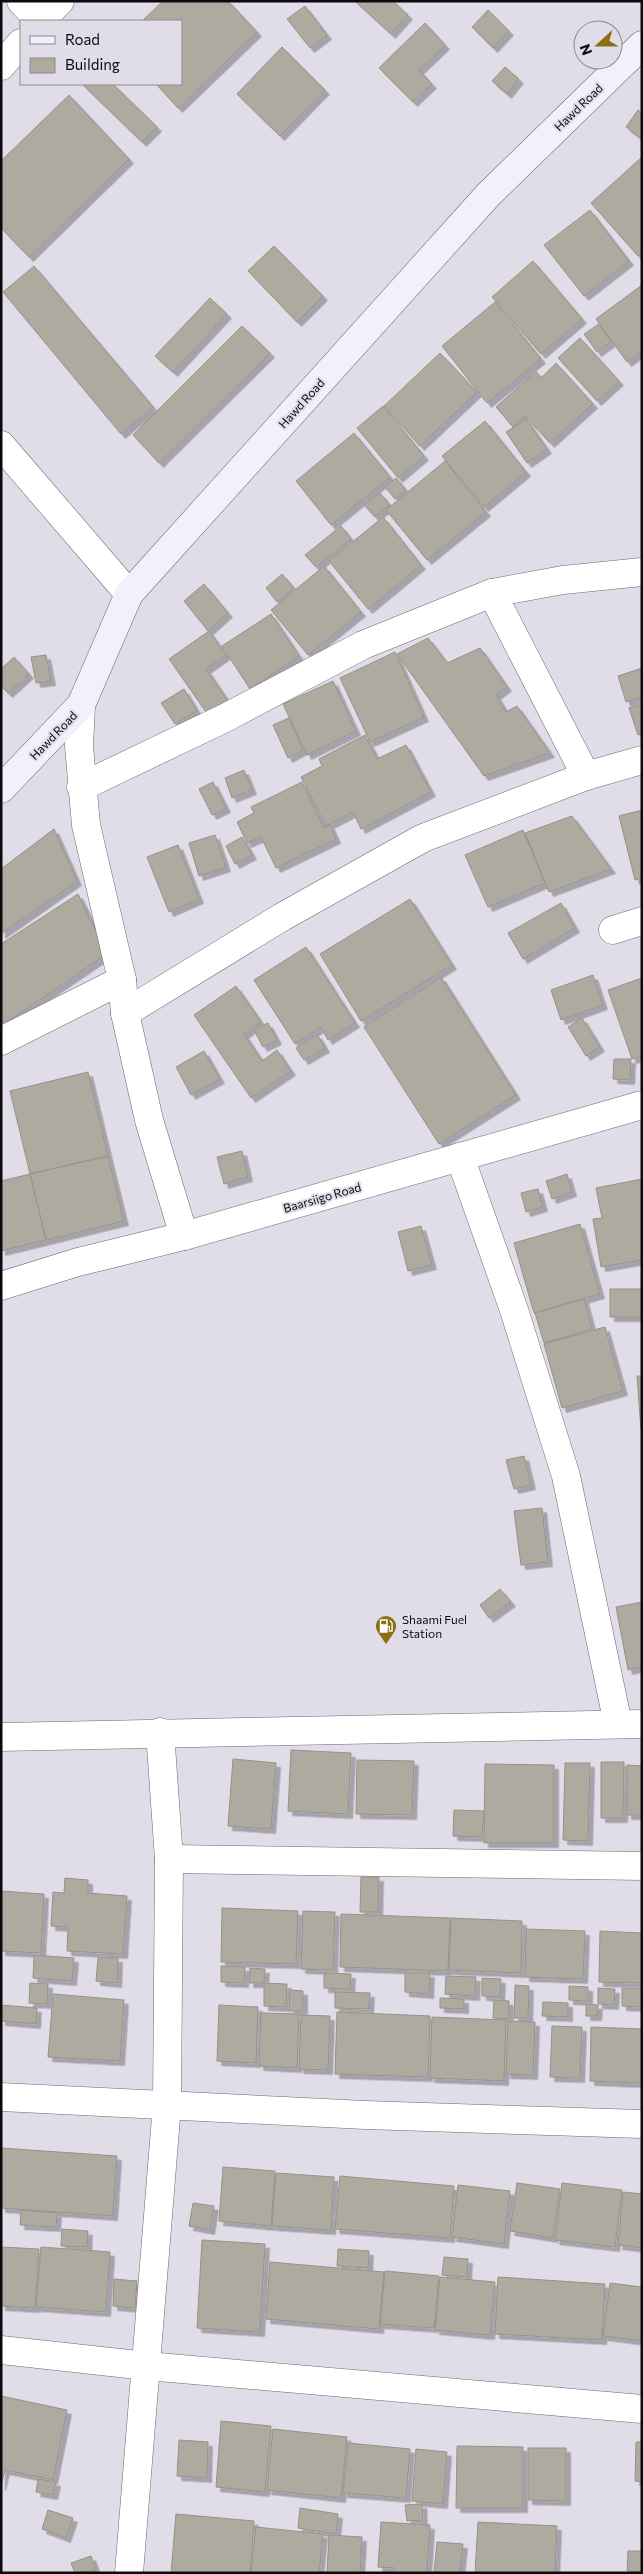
<svg xmlns="http://www.w3.org/2000/svg" width="643" height="2574" viewBox="0 0 643 2574" font-family="Commissioner,sans-serif">
	<defs>
		<filter id="shadow"><feDropShadow dx="4.5" dy="4.5" stdDeviation="0" flood-color="#0004"/></filter>
	</defs>
	<rect width="100%" height="100%" fill="#e0dde8"/>
	<g fill="#aeaaa0" stroke="#959288" filter="url(#shadow)">
		<path d="M163,1H228L257,32L178,108L156,84H181V21H142Z"/>
		<path d="M355,1H393L408,15L391,34Z"/>
		<path d="M305,6L327,35L310,48L287,19Z"/>
		<path d="M488,10L509,31L493,48L472,27Z"/>
		<path d="M425,23L445,45L419,70L432,84L413,102L379,68Z"/>
		<path d="M282,47L325,90L280,136L237,94Z"/>
		<path d="M505,67L519,79L507,94L492,81Z"/>
		<path d="M82,84H113L157,127L142,142Z"/>
		<path d="M69,95L129,159L29,257L1,228V161Z"/>
		<path d="M638,110L642,113V139L626,127Z"/>
		<path d="M642,157V252L638,256L591,203Z"/>
		<path d="M590,210L629,261L584,296L544,245Z"/>
		<path d="M274,246L323,296L297,322L248,271Z"/>
		<path d="M533,261L582,319L541,354L492,297Z"/>
		<path d="M34,266L153,407L121,434L3,292Z"/>
		<path d="M642,285V351L627,362L596,319Z"/>
		<path d="M210,298L227,314L173,372L155,356Z"/>
		<path d="M495,302L541,359L487,403L442,346Z"/>
		<path d="M599,324L611,342L597,352L584,334Z"/>
		<path d="M242,326L270,353L159,463L133,435Z"/>
		<path d="M580,338L619,381L597,401L558,358Z"/>
		<path d="M440,353L477,392L420,446L384,406Z"/>
		<path d="M556,363L593,404L550,443L525,416L513,427L496,407L536,371L541,378Z"/>
		<path d="M383,406L424,456L398,478L357,428Z"/>
		<path d="M526,419L547,449L527,463L506,432Z"/>
		<path d="M485,421L526,472L484,507L442,456Z"/>
		<path d="M354,433L390,477L331,525L296,481Z"/>
		<path d="M445,461L486,512L427,560L386,510Z"/>
		<path d="M396,478L406,490L395,499L385,487Z"/>
		<path d="M380,493L390,505L375,517L364,505Z"/>
		<path d="M383,517L421,565L368,609L329,561Z"/>
		<path d="M341,526L351,539L316,567L305,555Z"/>
		<path d="M324,566L361,612L308,655L271,610Z"/>
		<path d="M282,574L294,588L277,602L266,588Z"/>
		<path d="M204,584L228,613L208,631L184,601Z"/>
		<path d="M271,614L299,656L250,689L222,646Z"/>
		<path d="M209,631L226,655L206,669L228,701L208,715L169,659Z"/>
		<path d="M428,638L447,663L480,648L507,687L496,695L506,712L517,706L550,753L484,776L397,654Z"/>
		<path d="M395,652L424,717L370,742L340,678Z"/>
		<path d="M46,655L51,681L36,683L31,657Z"/>
		<path d="M14,657L29,674L8,693L1,686V669Z"/>
		<path d="M642,668V697L626,702L618,676Z"/>
		<path d="M333,681L356,731L307,755L283,704Z"/>
		<path d="M184,689L197,711L175,724L161,703Z"/>
		<path d="M642,704V734L638,735L629,708Z"/>
		<path d="M289,718L303,750L288,758L273,725Z"/>
		<path d="M365,735L377,759L406,745L431,792L361,829L353,812L326,826L301,777L322,766L319,759Z"/>
		<path d="M244,770L252,790L232,798L225,778Z"/>
		<path d="M213,782L226,808L212,815L199,789Z"/>
		<path d="M302,782L324,828L330,825L336,839L276,868L261,837L247,843L237,822L254,813L251,807Z"/>
		<path d="M642,810V878L635,880L619,816Z"/>
		<path d="M572,816L611,869L549,892L525,833Z"/>
		<path d="M54,829L77,881L1,934V869Z"/>
		<path d="M523,830L545,883L488,907L465,855Z"/>
		<path d="M215,835L226,867L199,876L189,843Z"/>
		<path d="M242,837L252,855L235,864L226,846Z"/>
		<path d="M178,845L199,899L169,912L147,857Z"/>
		<path d="M78,894L107,954L4,1024L1,1018V944Z"/>
		<path d="M410,899L452,965L361,1021L320,954Z"/>
		<path d="M561,903L575,928L523,959L508,933Z"/>
		<path d="M306,947L355,1023L328,1040L321,1027L295,1044L254,980Z"/>
		<path d="M593,975L603,1005L561,1020L551,990Z"/>
		<path d="M441,977L516,1095L439,1144L364,1027Z"/>
		<path d="M642,978V1056L632,1059L608,990Z"/>
		<path d="M236,986L261,1022L244,1034L262,1061L277,1050L291,1071L251,1098L194,1015Z"/>
		<path d="M582,1018L600,1047L586,1056L568,1027Z"/>
		<path d="M268,1023L277,1040L263,1047L254,1030Z"/>
		<path d="M317,1034L325,1048L304,1060L296,1048Z"/>
		<path d="M204,1051L220,1079L191,1095L176,1067Z"/>
		<path d="M614,1059H631L630,1080L613,1079Z"/>
		<path d="M88,1072L108,1156L30,1174L10,1091Z"/>
		<path d="M242,1151L248,1177L224,1184L217,1157Z"/>
		<path d="M108,1156L124,1221L46,1240L30,1174Z"/>
		<path d="M30,1174L46,1240L1,1251V1181Z"/>
		<path d="M567,1174L572,1192L552,1199L546,1181Z"/>
		<path d="M642,1179V1260L601,1267L593,1219L602,1218L596,1188Z"/>
		<path d="M538,1189L543,1207L526,1212L521,1193Z"/>
		<path d="M580,1224L600,1294L534,1313L514,1243Z"/>
		<path d="M421,1226L432,1265L408,1271L398,1232Z"/>
		<rect x="610" y="1289" width="32" height="28"/>
		<path d="M584,1299L592,1329L544,1343L535,1313Z"/>
		<path d="M605,1327L623,1391L562,1408L544,1344Z"/>
		<path d="M637,1376H642V1430H641Z"/>
		<path d="M524,1456L531,1485L514,1489L506,1460Z"/>
		<path d="M542,1508L548,1562L521,1565L514,1511Z"/>
		<path d="M500,1589L511,1602L489,1618L480,1605Z"/>
		<path d="M642,1602V1667L628,1670L616,1607Z"/>
		<path d="M291,1750L351,1753L348,1814L288,1811Z"/>
		<path d="M233,1759L276,1763L271,1829L228,1826Z"/>
		<path d="M357,1760L414,1761L412,1815L356,1814Z"/>
		<path d="M601,1762H624L623,1818H601Z"/>
		<path d="M565,1763H590L588,1841L563,1840Z"/>
		<path d="M485,1764L554,1765V1843H484Z"/>
		<path d="M627,1765L642,1766V1815H627Z"/>
		<path d="M454,1810L484,1811L482,1837L453,1836Z"/>
		<path d="M361,1877H379L378,1912H360Z"/>
		<path d="M65,1878L88,1880V1893L127,1896L123,1954L67,1951L68,1927L51,1926L53,1892L64,1893Z"/>
		<path d="M1,1891L44,1894L41,1953L1,1951Z"/>
		<path d="M222,1908L298,1911L296,1964L221,1962Z"/>
		<path d="M303,1911L335,1912L333,1970L301,1969Z"/>
		<path d="M341,1914L450,1918L448,1971L340,1967Z"/>
		<path d="M451,1918L522,1921L521,1973L449,1970Z"/>
		<path d="M526,1929L585,1931L583,1979L525,1977Z"/>
		<path d="M600,1931L642,1933V1983L599,1982Z"/>
		<path d="M34,1955L74,1958L72,1981L33,1978Z"/>
		<path d="M98,1957L118,1958L117,1983L96,1981Z"/>
		<path d="M221,1966L245,1967L244,1983L221,1982Z"/>
		<path d="M250,1968L265,1969L264,1983H249Z"/>
		<path d="M324,1973L351,1974L350,1989L324,1988Z"/>
		<path d="M405,1973H430L429,1994L405,1992Z"/>
		<path d="M446,1976L476,1977L475,1996L445,1994Z"/>
		<path d="M482,1978L501,1979L500,1997L482,1996Z"/>
		<path d="M30,1983L48,1984L47,2004L29,2003Z"/>
		<path d="M264,1983L287,1984L286,2007L264,2006Z"/>
		<path d="M515,1985L529,1986L528,2018H514Z"/>
		<path d="M569,1986L588,1987V2001L569,2000Z"/>
		<path d="M598,1988L615,1989L614,2005L598,2004Z"/>
		<path d="M622,1988H642V2007L622,2006Z"/>
		<path d="M290,1990L303,1991V2011H289Z"/>
		<path d="M335,1992L370,1993L369,2009L335,2008Z"/>
		<path d="M53,1994L124,2000L120,2061L48,2057Z"/>
		<path d="M440,1998L464,1999V2009L440,2008Z"/>
		<path d="M494,2000L509,2001V2019L493,2018Z"/>
		<path d="M543,2002L568,2003V2017L542,2016Z"/>
		<path d="M586,2004L598,2005L597,2016H586Z"/>
		<path d="M1,2005L37,2008L36,2024L1,2021Z"/>
		<path d="M219,2005L258,2007L256,2063L217,2061Z"/>
		<path d="M337,2012L430,2016L428,2077L335,2074Z"/>
		<path d="M261,2013L299,2014L297,2068L259,2066Z"/>
		<path d="M301,2015L330,2016L328,2070L299,2069Z"/>
		<path d="M432,2017L506,2020L504,2081L430,2078Z"/>
		<path d="M508,2021L535,2022L533,2075L506,2074Z"/>
		<path d="M552,2026L582,2027L580,2078L550,2077Z"/>
		<path d="M591,2027L642,2029V2083L590,2081Z"/>
		<path d="M1,2148L117,2156L113,2216L1,2208Z"/>
		<path d="M223,2167L275,2171L271,2226L219,2221Z"/>
		<path d="M276,2173L334,2177L331,2230L272,2226Z"/>
		<path d="M340,2176L454,2186L450,2238L335,2229Z"/>
		<path d="M517,2183L560,2189L553,2238L510,2231Z"/>
		<path d="M562,2183L622,2190L615,2247L555,2240Z"/>
		<path d="M458,2185L510,2191L504,2244L452,2237Z"/>
		<path d="M623,2192L642,2194V2248L618,2245Z"/>
		<path d="M193,2203L214,2206L210,2230L189,2226Z"/>
		<path d="M21,2210L57,2213L56,2227L20,2225Z"/>
		<path d="M62,2229L88,2231L87,2247L61,2246Z"/>
		<path d="M202,2240L265,2244L260,2332L197,2328Z"/>
		<path d="M1,2247L39,2249L35,2308L1,2306Z"/>
		<path d="M41,2247L110,2252L106,2312L36,2307Z"/>
		<path d="M338,2249L369,2251L368,2268L337,2266Z"/>
		<path d="M444,2257L468,2259L467,2277L442,2275Z"/>
		<path d="M270,2262L384,2272L379,2329L266,2319Z"/>
		<path d="M385,2271L439,2276L434,2328L380,2324Z"/>
		<path d="M440,2277L495,2282L490,2335L435,2330Z"/>
		<path d="M498,2277L605,2284L602,2340L495,2334Z"/>
		<path d="M114,2279L137,2281L135,2308L113,2306Z"/>
		<path d="M610,2283L642,2287V2341L603,2336Z"/>
		<path d="M1,2396L67,2410L53,2480L5,2470L1,2486Z"/>
		<path d="M221,2421L271,2426L265,2492L216,2487Z"/>
		<path d="M273,2429L347,2437L341,2498L267,2490Z"/>
		<path d="M179,2440L208,2442L207,2478L177,2476Z"/>
		<path d="M636,2442H642V2482L635,2481Z"/>
		<path d="M348,2443L410,2449L406,2498L343,2493Z"/>
		<path d="M457,2446L523,2447V2508H456Z"/>
		<path d="M528,2448H566V2501L528,2500Z"/>
		<path d="M416,2449L447,2452L443,2504L412,2501Z"/>
		<path d="M38,2479L56,2482L53,2495L36,2492Z"/>
		<path d="M422,2504L423,2520L407,2521L405,2505Z"/>
		<path d="M300,2508L338,2514L336,2534L298,2528Z"/>
		<path d="M48,2510L73,2518L66,2538L42,2529Z"/>
		<path d="M176,2514L254,2521L250,2573H171Z"/>
		<path d="M381,2522L430,2525L427,2573H395V2568L378,2567Z"/>
		<path d="M478,2522L557,2526L555,2573H475Z"/>
		<path d="M256,2527L323,2534L319,2573H251Z"/>
		<path d="M329,2535L362,2537L360,2573H327Z"/>
		<path d="M437,2542L463,2544L460,2573H434Z"/>
		<path d="M628,2551H642V2572L627,2571Z"/>
		<path d="M91,2556L96,2570L75,2573L71,2563Z"/>
	</g>
	<g fill="none" stroke-linecap="round" stroke-linejoin="round">
		<g stroke="#6b6872" stroke-width="29">
			<g id="minor">
				<path d="M21,1L40,21"/>
				<path d="M40,21L60,1"/>
				<path d="M1,66L21,43"/>
				<path d="M1,445L129,594"/>
				<path d="M492,593L586,776"/>
				<path d="M81,705L79,746L86,825L122,980L125,1013L149,1120L184,1236"/>
				<path d="M81,787L225,718L363,645L492,593L563,580L642,572"/>
				<path d="M613,930L642,921"/>
				<path d="M125,1013L282,917L423,838L586,776L642,760"/>
				<path d="M1,1041L122,980"/>
				<path d="M460,1157L514,1310L566,1476L618,1724"/>
				<path d="M169,1859L642,1866"/>
				<path d="M1,2097L365,2115L642,2124"/>
				<path d="M1,2350L147,2366L642,2409"/>
				<path d="M129,2573L167,2105L169,1859L160,1732"/>
			</g>
		</g>
		<g stroke="#6b6872" stroke-width="29">
			<g id="tertiary">
				<path d="M1,1286L78,1262L184,1236L642,1105"/>
				<path d="M1,1737L642,1724"/>
			</g>
		</g>
		<g stroke="#6b6872" stroke-width="29">
			<path id="secondary" d="M1,789L81,705L129,594L488,195L642,45"/>
		</g>
		<use href="#minor" stroke="#fff" stroke-width="28"/>
		<use href="#tertiary" stroke="#fff" stroke-width="28"/>
		<use href="#secondary" stroke="#f4effc" stroke-width="28"/>
	</g>
	<defs>
		<g id="fuel-pin" transform="scale(1.125)"><path d="M0 17L-7.5 6A9.5 9.5 0 1 1 7.5 6Z" fill="#8c6f12" stroke="#e0dde8"/><path d="M-5.5-6h7V0h2V4h1.3V-2.5L3-4.5l.8-.8L6-3V5H2.5V1h-1V6h-7ZM-4.2-4.7v3.2H.2V-4.7Z" fill="#fff"/></g>
	</defs>
	<g fill-rule="evenodd">
		<use href="#fuel-pin" x="386" y="1626"/>
	</g>
	<g text-anchor="middle" dominant-baseline="central" stroke-width="4" stroke-linejoin="round" paint-order="stroke">
		<g font-size="12" fill="#0c0a0e" stroke="#e0dde8">
			<text transform="translate(578 107) rotate(-44)">Hawd Road</text>
			<text transform="translate(301 403) rotate(-48)">Hawd Road</text>
			<text transform="translate(53 735) rotate(-46)">Hawd Road</text>
			<text transform="translate(322 1197) rotate(-16)">Baarsiigo Road</text>
		</g>
		<g font-size="12" fill="#0c0a0e" stroke="#e0dde8" text-anchor="start">
			<text x="402" y="1619">Shaami Fuel<tspan x="402" dy="14">Station</tspan></text>
		</g>
	</g>
	<rect width="643" height="2574" fill="none" stroke="#0c0a0e" stroke-width="5"/>
	<rect x="20" y="20" width="162" height="65" fill="#e0dde8" stroke="#8b8991"/>
	<rect x="30" y="36" width="25" height="8" fill="#f4effc" stroke="#8b8991"/>
	<text x="65" y="45" font-size="15" fill="#0c0a0e">Road</text>
	<rect x="30" y="58" width="25" height="15" fill="#aeaaa0" stroke="#8b8991"/>
	<text x="65" y="70" font-size="15" fill="#0c0a0e">Building</text>
	<g transform="translate(598 45) rotate(249)"><circle r="24" fill="#e0dde8" stroke="#8b8991"/>
	<path d="M0-4L9 19L0 12L-9 19Z" fill="#8c6f12"/>
	<text y="-8" font-size="14" font-weight="bold" text-anchor="middle" fill="#0c0a0e">N</text>
	</g>
</svg>
